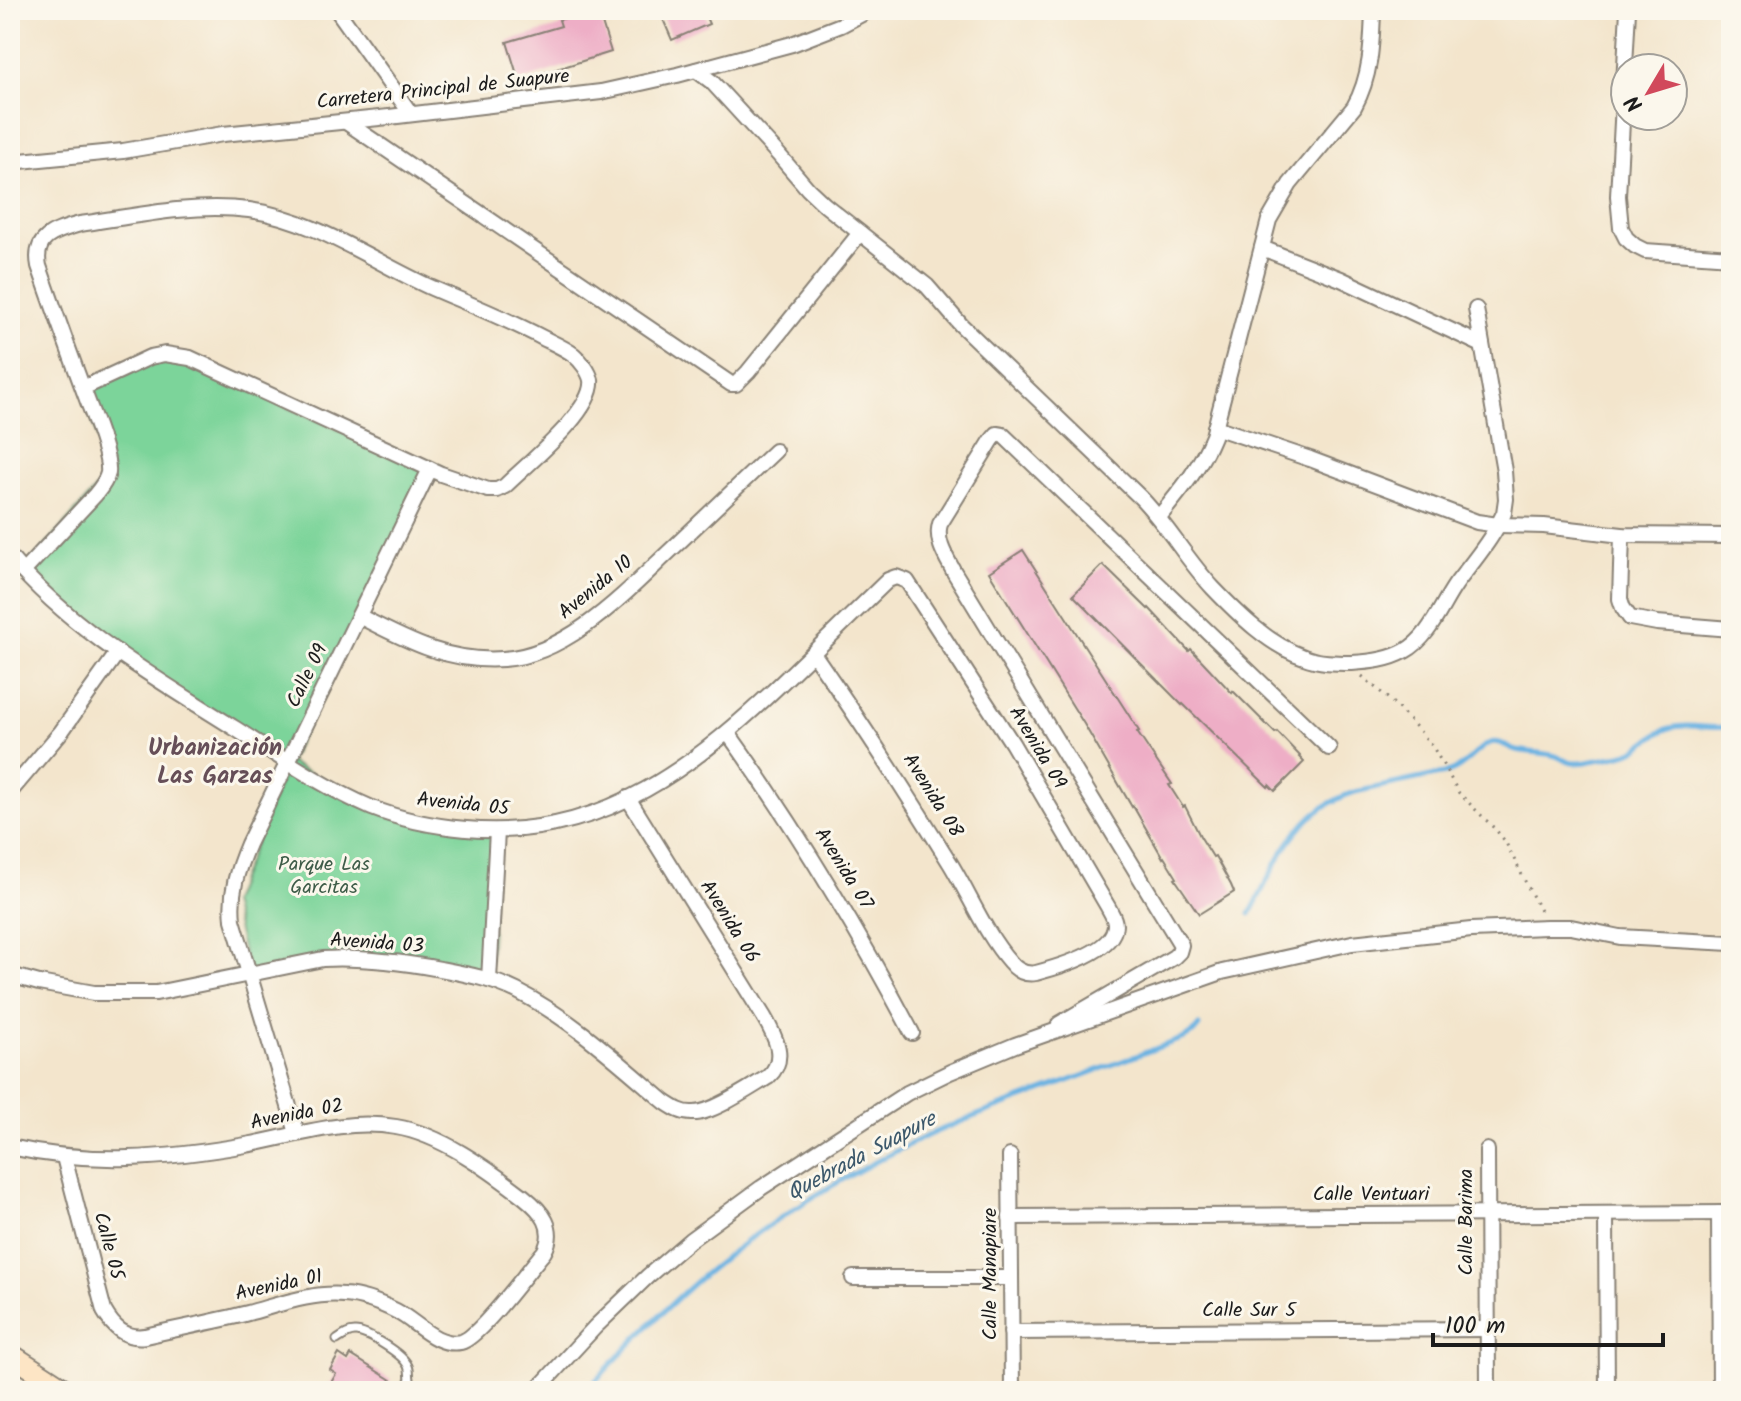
<svg xmlns="http://www.w3.org/2000/svg" width="1741" height="1401" viewBox="0 0 1741 1401" font-family="Kalam,sans-serif">
	<rect width="100%" height="100%" fill="#fbf7ec"/>
	<filter id="ink" filterUnits="userSpaceOnUse"><feTurbulence type="fractalNoise" baseFrequency=".0125" numOctaves="2"/><feDisplacementMap in="SourceGraphic" scale="16" xChannelSelector="R" yChannelSelector="G"/><feConvolveMatrix kernelMatrix="1 2 1 2 8 2 1 2 1" color-interpolation-filters="sRGB"/></filter>
	<filter id="wash" filterUnits="userSpaceOnUse"><feTurbulence type="fractalNoise" baseFrequency=".006" numOctaves="4" result="noise"/><feDisplacementMap in="SourceGraphic" scale="32" xChannelSelector="R" yChannelSelector="G"/><feGaussianBlur stdDeviation="1.8" result="paint"/><feColorMatrix in="noise" values="0 0 0 0 0 0 0 0 0 0 0 0 0 0 0 0 0 1.4 0 .05"/><feComposite in="paint" operator="in"/></filter>
	<g filter="url(#wash)">
		<rect width="100%" height="100%" fill="#f3e5cc"/>
		<path fill="#7cd49a" stroke="#4c785b" stroke-width="2" d="M165,354L430,469L289,762L373,808L497,831L489,980L366,959L248,974L231,902L288,762L118,652L23,572L108,474L83,388Z"/>
		<g fill="none" stroke-linecap="round" stroke-linejoin="round">
			<g stroke="#6bb2e2" stroke-width="5">
				<path d="M1250,914C1278,862 1294,812 1355,792L1450,772C1467,766 1475,750 1490,743C1499,740 1505,746 1513,749C1527,753 1542,752 1556,756C1561,758 1567,762 1573,763C1582,764 1625,755 1633,751C1646,744 1656,732 1670,728C1690,722 1711,731 1731,726"/>
				<path d="M586,1391C624,1350 664,1308 707,1272C773,1217 851,1172 929,1135C962,1120 997,1108 1031,1095C1082,1076 1133,1057 1184,1038L1193,1033L1199,1026"/>
			</g>
		</g>
		<g id="blocks">
			<g fill="#eeaec6">
				<path d="M592,10H598L611,52L519,81L507,42L561,26L559,20Z"/>
				<path d="M659,10H703L709,24L672,40Z"/>
				<path d="M1023,550L1139,731L1137,732L1172,784L1169,785L1183,807L1185,806L1200,836L1213,857L1215,856L1231,885L1234,892L1199,914L1175,879L1177,878L1164,857L1163,858L1133,806L1132,807L1084,724L989,572Z"/>
				<path d="M1103,565L1148,609L1149,608L1189,651L1191,649L1232,693L1233,691L1275,733L1277,732L1300,756L1299,757L1304,762L1275,791L1269,785L1268,787L1183,704L1182,705L1073,595Z"/>
				<path d="M339,1354L348,1360L351,1355L391,1380L384,1391H326L336,1374L330,1370Z"/>
			</g>
		</g>
	</g>
	<g filter="url(#ink)">
		<use href="#blocks" fill-opacity="0" stroke="#888074" stroke-width="2"/>
		<g fill="none" stroke-linecap="round" stroke-linejoin="round">
			<g stroke="#888074" stroke-width="11">
				<path id="service" d="M337,1340C343,1336 348,1332 355,1332C367,1332 403,1354 408,1366C410,1370 409,1375 410,1379L403,1391"/>
			</g>
			<g stroke="#888074" stroke-width="18">
				<g id="minor">
					<path d="M337,10L411,114"/>
					<path d="M1628,10L1618,196L1621,228L1626,238L1635,246L1645,251L1731,257"/>
					<path d="M696,70L712,82L778,154L808,189L825,205L927,286L961,325L1141,498C1168,526 1186,559 1213,588C1238,614 1269,645 1304,657C1319,663 1336,663 1352,663C1370,662 1389,660 1405,651C1430,637 1440,607 1456,584C1470,565 1487,546 1498,525L1504,513L1506,499L1504,471L1476,309"/>
					<path d="M346,122L731,384H736L748,372L860,233"/>
					<path d="M10,162L123,151L223,134L389,117L601,92L677,75L792,44L841,25L869,10"/>
					<path d="M1262,248L1341,279L1482,345"/>
					<path d="M1215,427L1310,459L1477,522L1498,525L1544,526L1622,535L1731,536"/>
					<path d="M1159,517C1181,490 1200,468 1213,436L1269,220L1290,184L1354,107C1371,77 1372,44 1373,10"/>
					<path d="M1622,535L1620,599L1623,608L1630,618L1657,623L1731,629"/>
					<path d="M10,557C70,629 157,679 236,729C280,757 323,787 372,808C402,820 433,826 466,829C603,842 699,763 792,673C824,642 856,611 888,580L896,577L907,581L1012,743L1108,907C1111,913 1115,918 1115,925C1114,952 1058,967 1036,973C1025,975 1017,971 1010,962C986,935 969,894 950,863C906,792 861,722 813,653"/>
					<path d="M23,572L95,495C100,489 106,482 108,473C110,457 94,418 88,402C71,357 55,312 39,266C33,236 56,231 80,224C135,216 193,203 249,210C315,219 372,261 432,288C469,304 507,319 543,338C553,343 565,348 574,355C581,361 589,371 591,380C595,410 526,465 505,486L497,490H488L441,474L190,358L165,354L150,357L83,388"/>
					<path d="M359,616C406,640 448,663 503,659C569,655 627,591 673,548C707,516 741,483 775,451"/>
					<path d="M728,733C797,829 857,929 912,1033"/>
					<path d="M10,792L61,732L118,652"/>
					<path d="M10,975L39,983L94,993H156L323,959C362,957 401,962 440,969C466,974 493,979 517,991C572,1019 618,1062 665,1102C674,1108 683,1114 694,1113C713,1113 751,1087 768,1077C788,1059 775,1036 764,1017L628,798"/>
					<path d="M489,980L497,831"/>
					<path d="M1059,1024L1174,957L1179,952L1181,945L954,572C946,557 935,541 940,524L992,440L997,434L1003,435L1329,748"/>
					<path d="M297,1133L233,920C230,892 237,870 248,844L430,469"/>
					<path d="M10,1147C90,1165 166,1159 246,1145C296,1136 344,1118 396,1127C440,1134 488,1169 523,1196C542,1211 557,1228 544,1252C529,1269 479,1338 461,1342C436,1347 417,1322 396,1311C380,1303 362,1296 344,1295C312,1292 278,1305 248,1313C214,1322 179,1328 145,1336C125,1339 113,1327 104,1311L64,1157"/>
					<path d="M1487,1150L1488,1391"/>
					<path d="M1010,1156L1012,1391"/>
					<path d="M1719,1213L1720,1391"/>
					<path d="M1606,1214L1607,1391"/>
					<path d="M1010,1217L1731,1213"/>
					<path d="M853,1278H1011"/>
					<path d="M1011,1332L1488,1329"/>
					<path d="M536,1391L595,1327L648,1276L690,1240L761,1188L907,1093L950,1072L1015,1045L1222,972L1352,943L1471,930L1547,927H1571L1620,937L1731,943"/>
				</g>
			</g>
			<g stroke="#888074" stroke-width="24">
				<path id="secondary" d="M10,1354L67,1391"/>
			</g>
			<path stroke="#888074" stroke-width="3" stroke-dasharray="2 6" stroke-linecap="butt" d="M1362,676L1391,701L1419,730L1433,747L1459,793L1496,830L1505,841L1541,913"/>
			<use href="#service" stroke="#fff" stroke-width="7"/>
			<use href="#minor" stroke="#fff" stroke-width="14"/>
			<use href="#secondary" stroke="#fde5c5" stroke-width="20"/>
		</g>
	</g>
	<g text-anchor="middle" dominant-baseline="central" stroke-width="6" stroke-linejoin="round" paint-order="stroke">
		<g font-size="20" fill="#1c1c1c" stroke="#fbf7ec">
			<text transform="translate(443 90) rotate(-6)">Carretera Principal de Suapure</text>
			<text transform="translate(596 588) rotate(-39)">Avenida 10</text>
			<text transform="translate(308 676) rotate(-64)">Calle 09</text>
			<text transform="translate(1037 748) rotate(59)">Avenida 09</text>
			<text transform="translate(932 796) rotate(58)">Avenida 08</text>
			<text transform="translate(463 805) rotate(6)">Avenida 05</text>
			<text transform="translate(843 869) rotate(58)">Avenida 07</text>
			<text transform="translate(729 922) rotate(58)">Avenida 06</text>
			<text transform="translate(377 944) rotate(4)">Avenida 03</text>
			<text transform="translate(297 1115) rotate(-11)">Avenida 02</text>
			<text x="1371" y="1195">Calle Ventuari</text>
			<text transform="translate(1467 1222) rotate(-90)">Calle Barima</text>
			<text transform="translate(108 1246) rotate(75)">Calle 05</text>
			<text transform="translate(991 1274) rotate(-90)">Calle Manapiare</text>
			<text transform="translate(279 1286) rotate(-12)">Avenida 01</text>
			<text x="1249" y="1311">Calle Sur 5</text>
		</g>
		<g font-size="20" fill="#3e5c48" stroke="#fbf7ec">
			<text x="324" y="865">Parque Las<tspan x="324" dy="23">Garcitas</tspan></text>
		</g>
		<g font-size="22" font-style="italic" fill="#3c586b" stroke="#fbf7ec">
			<text transform="translate(862 1157) rotate(-28)">Quebrada Suapure</text>
		</g>
		<g font-size="24" font-weight="bold" fill="#664f58" stroke="#fbf7ec">
			<text x="215" y="748">Urbanización<tspan x="215" dy="28">Las Garzas</tspan></text>
		</g>
	</g>
	<rect width="1741" height="1401" fill="none" stroke="#fbf7ec" stroke-width="40"/>
	<g transform="translate(1649 92) rotate(232)"><circle r="38" fill="#fbf7ec" stroke="#a29f99" stroke-width="2"/>
	<path d="M0-6L14 30L0 20L-14 30Z" fill="#d1495b"/>
	<text y="-12" font-size="22" font-weight="bold" text-anchor="middle" fill="#1c1c1c">N</text>
	</g>
	<path d="M1433 1333v12h230v-12" fill="none" stroke="#1c1c1c" stroke-width="4"/>
	<text x="1445" y="1333" font-size="24" fill="#1c1c1c" stroke="#fbf7ec" stroke-width="6" paint-order="stroke">100 m</text>
</svg>
